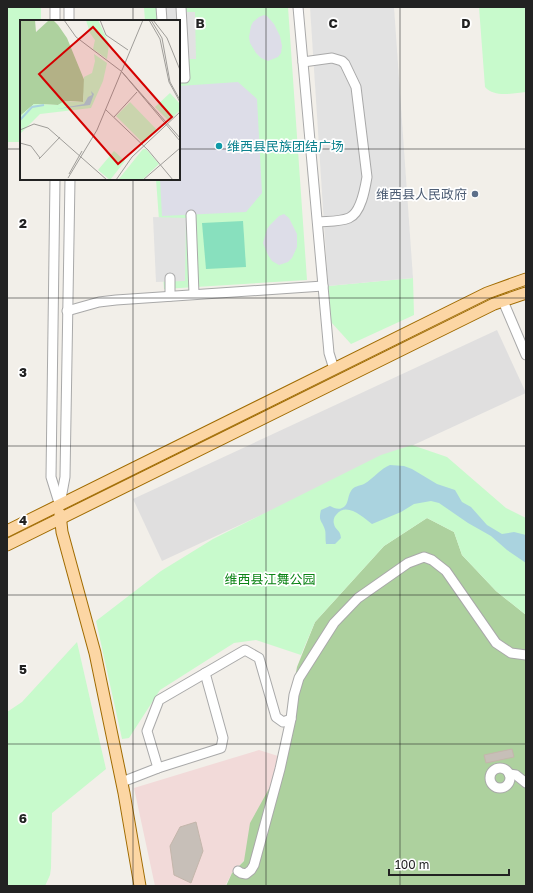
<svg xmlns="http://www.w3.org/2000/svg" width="533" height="893" viewBox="0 0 533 893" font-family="'Golos Text','Noto Sans SC',sans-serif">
	<rect width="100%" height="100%" fill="#f2efe9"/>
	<path fill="#e0dfdf" d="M497,330L526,393L162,561L133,499Z"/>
	<path fill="#f2dad9" d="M259,750L278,756L258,846L232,873L225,886H155L134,788Z"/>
	<path fill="#add19e" d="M427,518L454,532L462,555L496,591L526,615V886H226L232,873L244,861L250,823L276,776L297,667L315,622L384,546Z"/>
	<g fill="#c8facc">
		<path d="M7,7H41V21H21V142H7Z"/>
		<path d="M144,7H288L307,280L164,289L156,179H179V21H145Z"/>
		<path d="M479,7H526V92C513,93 495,98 485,87Z"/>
		<path d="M413,278L414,315L351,344L331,322L328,286Z"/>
		<path d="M412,445L447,457L506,508L526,518V615L496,591L462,555L454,532L427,518L384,546L315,622L301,655L256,640L234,643L160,690L129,738L122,739L96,621L161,571L213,539L381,455Z"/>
		<path d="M77,642L106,769L52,813L51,868L50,875L45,886H7V712L22,702Z"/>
	</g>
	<path fill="#88e0be" d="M243,221L246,267L206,269L202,223Z"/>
	<g fill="#e2e2e2">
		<path d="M158,7H186L187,12H195L196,59H188L189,82H179V21H159Z"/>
		<path d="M310,7H394L413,278L328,286Z"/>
		<path d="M153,217L186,218L185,281L156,282Z"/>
	</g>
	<g fill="#dddde8">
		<path d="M264,15L267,16L274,24L280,36L282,46L281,53L278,57L268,61L261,58L256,53L250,43L249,37L251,26L253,22L259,17Z"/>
		<path d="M238,82L257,99L262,193L246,212L162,216L160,179H179V86Z"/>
		<path d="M284,214L289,218L297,234V247L292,258L288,262L279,265L272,261L268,255L263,243L267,229L270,225L279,216Z"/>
	</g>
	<path fill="#aad3df" d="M390,465L404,466L412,469L437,484L455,490L462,502L471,507L487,525L502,534L514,532L526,535V563L507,550L491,536L468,523L439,503L431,501L414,504L401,512L372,524C363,517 346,501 336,515C334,517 333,521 334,524C335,530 340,529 341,538L335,544H326C325,539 326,533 325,530C322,520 318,522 321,510L330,506C334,508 338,510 342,508C349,505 347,497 351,491C354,486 359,486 364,484C374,478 380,469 390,465Z"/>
	<g fill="#c7bfb8" stroke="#c4b6ab">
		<path d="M512,749L514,757L486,763L484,755Z"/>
		<path d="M196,822L203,851L191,883L174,875L170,846L180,827Z"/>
	</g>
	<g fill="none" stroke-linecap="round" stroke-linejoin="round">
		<g stroke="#a9a9a9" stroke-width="11">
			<g id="minor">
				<path d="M55,7V21"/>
				<path d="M69,7V21"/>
				<path d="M161,7L162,21"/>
				<path d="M298,7L329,353L334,369"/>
				<path d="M303,62L332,58L342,61L345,64L356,87L367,177C365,189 361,213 349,218C339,222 327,221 318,222"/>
				<path d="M179,78H185L181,7"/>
				<path d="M55,179L51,477L60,506"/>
				<path d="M191,215L194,294"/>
				<path d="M170,278V296"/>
				<path d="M503,301L526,355"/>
				<path d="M67,311L99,302L116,300L323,286"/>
				<path d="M60,504L65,477L70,179"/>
				<path d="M158,768L147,731L159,700L245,650L259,658L276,717L283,722L291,719L294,695L299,678L334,623L358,598L408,563L424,557L432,560L446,571L496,643L511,653L526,655"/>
				<circle cx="500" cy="778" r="10"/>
				<path d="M509,774L516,775L526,783"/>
				<path d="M122,782L158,768L221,748L223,738L205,673"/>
				<path d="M238,871L241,873L246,874L251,870L254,865L280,769L291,719"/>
			</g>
		</g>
		<g stroke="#a06b00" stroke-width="13">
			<g id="major">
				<path d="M60,514L62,532L95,653L124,793L140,886"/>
				<path d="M7,531L487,293L526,279"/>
				<path d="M7,545L494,304L526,293"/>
			</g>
		</g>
		<use href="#minor" stroke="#fff" stroke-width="9"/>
		<use href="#major" stroke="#fcd6a4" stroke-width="11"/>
	</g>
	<path fill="none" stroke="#222" stroke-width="1" stroke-opacity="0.55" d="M133,7V21M266,7V886M400,7V886M7,149H21M179,149H526M133,179V886M7,298H526M7,446H526M7,595H526M7,744H526"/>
	<circle fill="#0f9aa8" stroke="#fff" stroke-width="1.5" cx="219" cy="146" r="4"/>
	<circle fill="#5c6f8a" stroke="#fff" stroke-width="1.5" cx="475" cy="194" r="4"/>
	<g text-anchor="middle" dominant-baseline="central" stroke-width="3.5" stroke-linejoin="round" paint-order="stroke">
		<g font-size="13" fill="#0d838f" stroke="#fff" text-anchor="start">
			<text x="227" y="146">维西县民族团结广场</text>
		</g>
		<g font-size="13" fill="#4e5e75" stroke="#fff" text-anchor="end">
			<text x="467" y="194">维西县人民政府</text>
		</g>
		<g font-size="13" fill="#0c8416" stroke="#fff">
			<text x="270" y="579">维西县江舞公园</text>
		</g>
	</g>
	<g transform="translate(20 20)">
		<rect width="160" height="160" fill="#f2efe9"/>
		<path d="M0,0H15L16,12L28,1H34L38,5L47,18L65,62L63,82L50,81L38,85L14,84L0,96Z" fill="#add19e"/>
		<path d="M66,0H78L89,24L87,39L73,29L75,20L70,13ZM74,34L87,43L83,61L71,88L20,94L0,114V96L14,84L38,85L44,81L63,82L64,57L72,53L75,41ZM150,73L160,84V90L149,101L135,87ZM110,82L137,110L123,123L96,96ZM123,129H126L139,144L122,160H98ZM94,131L105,141L90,160L78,150Z" fill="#c8facc"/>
		<path d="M71,71L74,74L70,85L37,89L64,84L68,77L72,75Z" fill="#aad3df"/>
		<path fill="none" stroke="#aad3df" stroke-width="2" d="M0,100L12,87L24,85"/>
		<path fill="none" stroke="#9f9d99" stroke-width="1" d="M44,0L56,17L101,51M80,0L86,15L108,30M129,0L140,19L149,62L160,82M131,0L142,18L150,62L160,80M133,0L147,18L160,50M102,52L160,121M102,52L160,118M85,89L128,130L153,160M94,97L117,72M0,110L14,104L28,108L87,160M0,123L11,126L20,138M19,139L40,117M49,154L62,131M48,158L77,110L123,0M96,160L112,137L160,92M123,160L160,128"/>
		<path fill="#d40000" fill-opacity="0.15" stroke="#d40000" stroke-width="2" d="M73,7L152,97L98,144L19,54Z"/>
		<rect width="160" height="160" fill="none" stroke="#222" stroke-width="2"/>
	</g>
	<g font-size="13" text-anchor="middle" font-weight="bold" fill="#222" stroke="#fff" stroke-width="3.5" stroke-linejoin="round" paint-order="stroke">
		<text x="200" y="28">B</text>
		<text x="333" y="28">C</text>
		<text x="466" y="28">D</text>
		<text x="23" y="228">2</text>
		<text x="23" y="377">3</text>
		<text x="23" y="525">4</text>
		<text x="23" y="674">5</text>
		<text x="23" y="823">6</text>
	</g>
	<rect width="533" height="893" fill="none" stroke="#222222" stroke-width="16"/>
	<path d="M389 869v6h120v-6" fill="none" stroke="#222222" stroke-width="2"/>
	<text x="395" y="869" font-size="12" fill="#222222" stroke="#ffffff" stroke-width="3" paint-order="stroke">100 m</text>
</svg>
